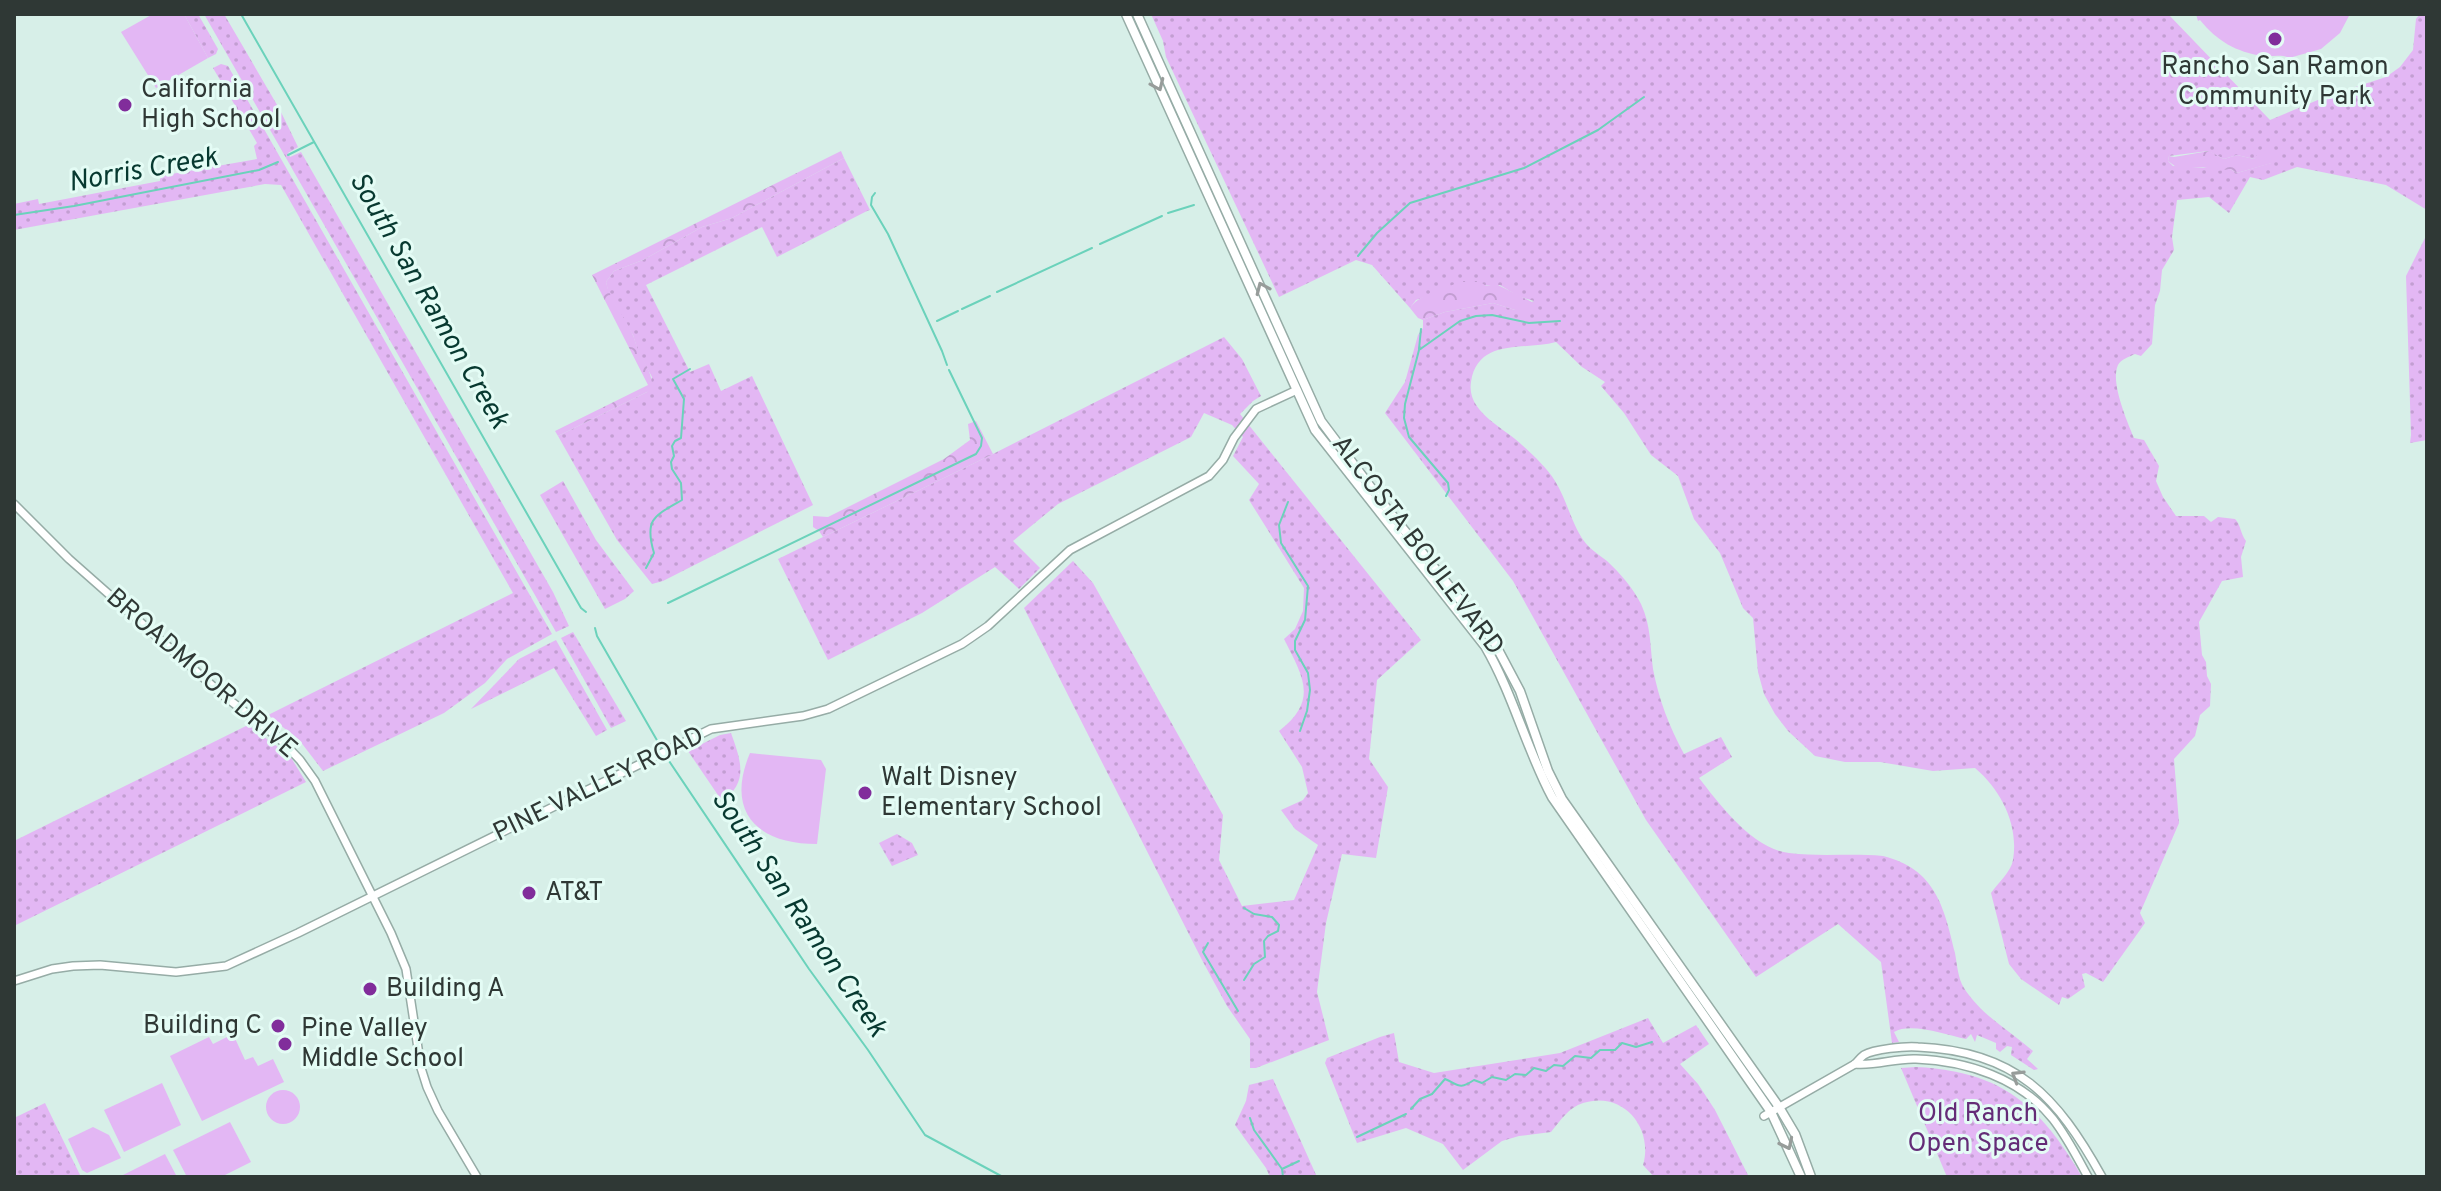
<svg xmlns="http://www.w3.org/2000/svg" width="2441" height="1191" viewBox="0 0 2441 1191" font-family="Overpass,sans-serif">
	<defs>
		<pattern id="green-dots" width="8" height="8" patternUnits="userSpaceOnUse" patternTransform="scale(2)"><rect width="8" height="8" fill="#e3b7f4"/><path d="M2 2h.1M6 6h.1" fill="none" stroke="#c39ed2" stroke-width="1.8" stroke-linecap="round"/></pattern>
		<pattern id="forest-crowns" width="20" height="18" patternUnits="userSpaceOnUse" patternTransform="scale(2)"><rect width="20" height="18" fill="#e3b7f4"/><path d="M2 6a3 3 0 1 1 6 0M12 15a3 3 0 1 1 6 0" fill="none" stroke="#c39ed2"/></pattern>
	</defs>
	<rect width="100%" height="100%" fill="#d7efe8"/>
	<g fill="url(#green-dots)" fill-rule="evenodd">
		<path d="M184,14H198L218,49L216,54L208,58Z"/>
		<path d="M204,14H224L280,110L298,147L288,153L290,157L301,152L553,592L569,626L556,632Z"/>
		<path d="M1151,14H2168L2270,120L2325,97L2386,77L2400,67L2413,50L2416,19L2420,14H2427V210L2386,185L2297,167L2263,180L2250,177L2229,213L2209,197L2177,200L2172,237L2174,250L2162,270L2160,291L2155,305L2152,344L2141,356L2135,354C2129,357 2121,359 2118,365C2110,382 2127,421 2134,438L2144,440L2159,466L2156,481L2163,497L2176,516H2204L2211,522L2218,517L2235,519C2241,525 2240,533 2246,541L2241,557L2243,577L2222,581L2199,622L2202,655L2206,662L2207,676L2211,684L2210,706L2200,715L2195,736L2174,759L2179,823L2140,913L2145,923L2103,982L2086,973L2082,974L2085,987L2068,999L2062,997L2059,1005L2021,979L2009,964L1991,893C1998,883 2011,872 2013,860C2019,825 2001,790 1975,768L1933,771L1880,762H1845L1815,756L1788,731L1775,714L1764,694L1758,672L1753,618L1743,608L1720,553L1694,519L1678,476L1651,455L1624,413L1601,386L1605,382L1582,367L1556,342C1525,351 1478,337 1471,382C1466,412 1505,428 1522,445C1533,455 1547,468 1555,481C1567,500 1571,523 1584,541C1591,550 1598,554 1607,561C1620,573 1633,588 1641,604C1651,625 1650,646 1653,669C1659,700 1669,726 1684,754L1721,737L1732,757L1699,778C1720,805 1753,849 1789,853C1820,857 1852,853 1883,856C1935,869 1944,906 1955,953C1957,964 1958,979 1964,988C1982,1016 2009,1030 2033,1051L2027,1059L2038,1069L2034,1070L2011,1055L2012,1047L2007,1046L2000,1052L1996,1049V1043L1977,1035L1975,1042L1971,1034L1966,1039C1946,1035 1911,1022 1894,1032L1899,1042L1892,1043L1881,962L1838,924L1756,977L1646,820L1513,581L1385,413L1405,382L1418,335L1423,328V320L1445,312L1493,303L1515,310L1534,301L1518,296L1500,285L1451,287L1416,300L1410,308L1372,265L1356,260L1279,297L1166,57L1163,41ZM2208,151L2224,159L2237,155L2254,159L2260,153L2271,163L2237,173L2230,169L2173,166L2168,161L2169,156Z"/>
		<path d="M221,64L228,66L552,634L507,659L485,683L444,713L323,771L300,741L268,715L513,593L281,185L265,184L14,230V204L38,199L39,204L160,181V176L257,159L254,146L257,143L213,68Z"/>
		<path d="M844,158L870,210L867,211L777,257L762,227L646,285L690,372L709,364L721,391L752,376L813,505L663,581L652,584L617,540L558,436L647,392L652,377L638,351L633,335L609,295L606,282L614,271L643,260L702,227L732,218Z"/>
		<path d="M2427,234V440L2410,443L2411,435L2406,276Z"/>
		<path d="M1224,337L1242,359L1261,396L1253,401L1240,414L1421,640L1377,680L1369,759L1388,787L1376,858L1342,854L1326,923L1317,992L1329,1040L1256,1068H1250V1039L1227,1006L1202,960L1024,608L1073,561L1093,583L1223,815L1219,860L1242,906L1294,900L1318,845L1295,829L1281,810L1303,800L1308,793L1302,767L1279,731C1319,700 1303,677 1284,639L1295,629L1303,611L1304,588L1249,500L1259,484L1233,456L1243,437L1232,425L1204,413L1191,437L1058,504L1013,541L1040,568L1019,589L995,567L922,613L828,660L778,559L993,454Z"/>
		<path d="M563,481L596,540L634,591L625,599L605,609L540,495Z"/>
		<path d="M573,632L626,721L611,728L561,638Z"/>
		<path d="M556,640L607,730L596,736L554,668L471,709L519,659Z"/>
		<path d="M248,725L290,756L306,782L14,926V841Z"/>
		<path d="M731,733C741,761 749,782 722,801L688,751L720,735Z"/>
		<path d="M897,834L912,843L918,855L892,866L879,843Z"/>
		<path d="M1648,1018L1663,1043L1696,1025L1709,1044L1680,1064L1698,1084L1715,1110L1749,1177H1654L1643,1165C1654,1128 1623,1090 1583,1103C1569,1107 1560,1121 1551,1132L1519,1136L1502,1141L1463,1170L1443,1144L1406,1128L1357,1143L1325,1063L1327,1058L1380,1037L1394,1033L1399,1062L1434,1073L1560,1053Z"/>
		<path d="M1916,1067C2001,1071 2040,1105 2082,1177H1947L1901,1068Z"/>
		<path d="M1273,1079L1317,1177H1270L1266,1168L1235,1125L1246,1101L1249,1085Z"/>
		<path d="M45,1103L81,1177H14V1118Z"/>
	</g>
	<g fill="url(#forest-crowns)">
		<path d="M2268,148L2273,150L2275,155L2272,163L2237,173L2230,169L2217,171L2203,167H2176L2168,161L2169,156L2174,157L2209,151L2224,159L2237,155L2254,159L2262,149Z"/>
		<path d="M841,151L844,158L732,218L702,227L643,260L614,271L606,282C610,301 624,315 632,333C635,339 636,346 639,352C645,364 652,372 652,387L647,392L558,436L555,431L648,385L592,275Z"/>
		<path d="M1460,281H1479L1486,286L1496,284L1538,305L1537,311L1515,310L1493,303L1445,312L1423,320L1418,318L1410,308C1422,291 1443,292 1460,281Z"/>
		<path d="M976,421L993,454L823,537L819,531L813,527V516L828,517L944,459L970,440L968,424Z"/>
	</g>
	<g fill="#e3b7f4">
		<path d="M153,14H184L208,58L156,88L121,32Z"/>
		<path d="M2196,14H2350L2340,33L2321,49L2289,58C2281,54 2272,57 2263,56C2236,52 2217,41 2200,20L2198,21Z"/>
		<path d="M750,753L821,760L826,769L817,844C757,844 725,812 750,753Z"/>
		<path d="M233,1034L245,1060L253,1057L258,1066L273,1059L284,1082L202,1121L170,1056L209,1037L213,1044Z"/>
		<path d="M162,1083L181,1125L124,1152L104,1110Z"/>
		<circle cx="283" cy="1107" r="17"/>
		<path d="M230,1122L251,1162L221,1177H187L173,1150Z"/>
		<path d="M93,1127L109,1135L121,1158L87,1173L82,1170L68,1139Z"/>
		<path d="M165,1154L177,1177H119Z"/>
	</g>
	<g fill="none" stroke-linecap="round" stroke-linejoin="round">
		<g stroke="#6bd2bb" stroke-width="2">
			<path d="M241,14L581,608L586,612"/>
			<path d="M288,155L314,142"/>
			<path d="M875,193L872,197L871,205L888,234L942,351L947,365"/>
			<path d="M1168,213L1194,205"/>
			<path d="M14,215L74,206L259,170L278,162"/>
			<path d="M1100,244L1162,216"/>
			<path d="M1358,256L1377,233L1410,203L1524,168L1598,130L1644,97"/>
			<path d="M997,292L1092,248"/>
			<path d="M962,309L990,296"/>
			<path d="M937,321L958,311"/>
			<path d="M1419,349L1421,329"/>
			<path d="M1446,496L1449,490L1448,483L1409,437L1404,418L1405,404L1419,350L1460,321L1476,316L1492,315L1529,323L1560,321"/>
			<path d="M1288,502L1279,525L1281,543L1308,586L1305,620L1295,641V650L1308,673L1310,690L1307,711L1300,731"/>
			<path d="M646,568L654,553C644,519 654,516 682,500L681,483L672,469L671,462L674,456L672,446L675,441L681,438L684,399L673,379L690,369"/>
			<path d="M668,603L976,454L981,446L982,438L949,370"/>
			<path d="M595,628L597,636L662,749"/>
			<path d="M665,755L809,969L868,1050L925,1135L1003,1177"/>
			<path d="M1244,908L1254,914L1272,917L1279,925L1278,931L1268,936L1264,941L1265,957L1254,964L1244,980"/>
			<path d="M1208,943L1203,952L1238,1011"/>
			<path d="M1411,1109L1420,1099L1432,1094L1445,1079C1459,1085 1459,1090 1474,1080L1482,1083L1492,1077L1506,1080L1515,1074L1526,1075L1534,1068L1546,1071L1554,1065L1563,1066L1575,1056L1591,1058L1600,1050H1615L1622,1043L1636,1047L1652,1042"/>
			<path d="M1250,1118L1254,1130L1282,1169L1283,1177"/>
			<path d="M1357,1137L1406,1114"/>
			<path d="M1282,1169L1299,1161"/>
		</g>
		<g stroke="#96aca6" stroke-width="10">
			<g id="tertiary">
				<path d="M14,504L69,559L223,695L280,739L300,760L315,781L391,933L406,969L421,1068L427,1087L438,1111L477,1177"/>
				<path d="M14,981L52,969L73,966L100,965L176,972L226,966L298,933L711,729L803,716L828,709L962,644L988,626L1070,550L1209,476L1223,460L1234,438L1256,409L1297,390"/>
				<path d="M1855,1064C1876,1066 1895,1058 1916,1059C1967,1061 2020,1078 2053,1119C2067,1137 2077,1157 2088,1177"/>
				<path d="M1764,1116L1855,1064C1858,1061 1860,1058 1864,1055C1874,1049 1905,1046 1918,1047C2016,1051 2057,1096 2102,1177"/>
			</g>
		</g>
		<g stroke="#96aca6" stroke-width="11">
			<g id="secondary">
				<path d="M1126,14L1315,430L1485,646C1513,694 1526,748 1552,797L1771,1112L1801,1177"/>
				<path d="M1137,14L1321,421L1384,505L1494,642L1520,691L1548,771L1562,799L1779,1107L1795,1134L1811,1177"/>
			</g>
		</g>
		<use href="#tertiary" stroke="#fff" stroke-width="7"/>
		<use href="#secondary" stroke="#fff" stroke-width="8"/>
	</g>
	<defs><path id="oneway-chevron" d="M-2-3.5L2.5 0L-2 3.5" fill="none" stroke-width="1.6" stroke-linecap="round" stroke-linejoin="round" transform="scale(2)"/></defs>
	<g stroke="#979c9a">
		<use href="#oneway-chevron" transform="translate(1158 85) rotate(66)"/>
		<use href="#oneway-chevron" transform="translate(1262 288) rotate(-114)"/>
		<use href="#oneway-chevron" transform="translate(2017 1076) rotate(-148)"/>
		<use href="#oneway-chevron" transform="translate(1787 1144) rotate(64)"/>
	</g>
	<g fill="#812d9b" stroke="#e4fcf5" stroke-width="3">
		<circle cx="2275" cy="39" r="8"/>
		<circle cx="125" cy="105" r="8"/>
		<circle cx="865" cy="793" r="8"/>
		<circle cx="529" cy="893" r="8"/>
		<circle cx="370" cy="989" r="8"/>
		<circle cx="278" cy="1026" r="8"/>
		<circle cx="285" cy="1044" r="8"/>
	</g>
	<g text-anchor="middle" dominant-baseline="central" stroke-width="6" stroke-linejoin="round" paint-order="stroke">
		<g font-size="26" fill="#2f3835" stroke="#e4fcf5" text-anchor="start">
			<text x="2275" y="67" text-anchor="middle">Rancho San Ramon<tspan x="2275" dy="30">Community Park</tspan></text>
			<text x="141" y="90">California<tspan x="141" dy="30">High School</tspan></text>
			<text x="881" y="778">Walt Disney<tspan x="881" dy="30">Elementary School</tspan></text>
			<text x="545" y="893">AT&amp;T</text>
			<text x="386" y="989">Building A</text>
			<text x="262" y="1026" text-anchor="end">Building C</text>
			<text x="301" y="1029">Pine Valley<tspan x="301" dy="30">Middle School</tspan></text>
		</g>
		<g font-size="26" fill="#2f3835" stroke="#e4fcf5">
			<text transform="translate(1417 546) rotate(53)">ALCOSTA BOULEVARD</text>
			<text transform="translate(201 674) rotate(41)">BROADMOOR DRIVE</text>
			<text transform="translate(599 785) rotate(-26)">PINE VALLEY ROAD</text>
		</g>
		<g font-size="26" fill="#642c77" stroke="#e4fcf5">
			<text x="1978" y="1114">Old Ranch<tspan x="1978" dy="30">Open Space</tspan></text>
		</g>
		<g font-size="28" font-style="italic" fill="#073930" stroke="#e4fcf5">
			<text transform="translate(143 171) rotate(-10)">Norris Creek</text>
			<text transform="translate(428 301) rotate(60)">South San Ramon Creek</text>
			<text transform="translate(798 914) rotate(56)">South San Ramon Creek</text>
		</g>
	</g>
	<rect width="2441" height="1191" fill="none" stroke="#2f3835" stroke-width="32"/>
</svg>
